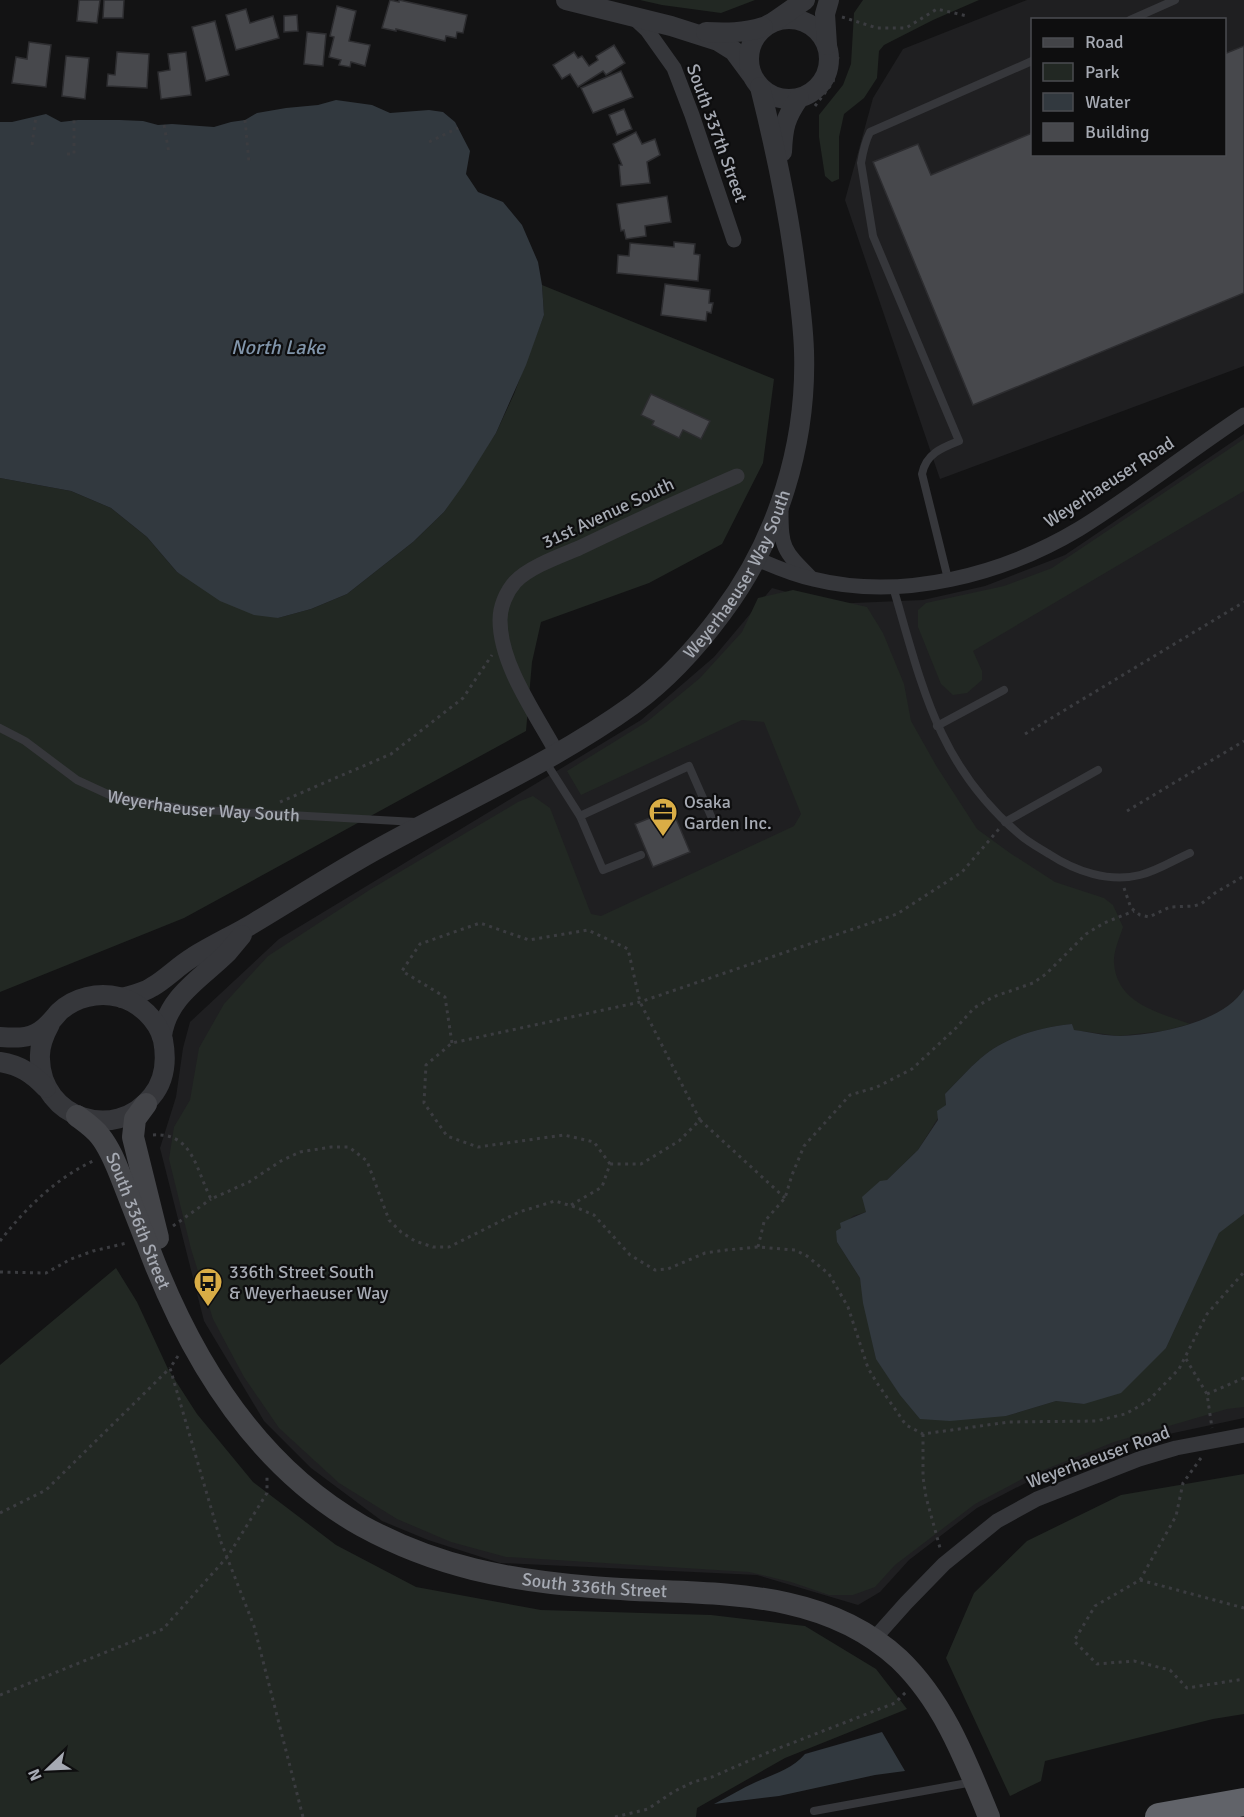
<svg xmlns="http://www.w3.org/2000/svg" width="1244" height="1817" viewBox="0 0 1244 1817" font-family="Signika,sans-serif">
	<rect width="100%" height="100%" fill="#131314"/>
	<g fill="#1f1f21" fill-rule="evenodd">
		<path d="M1027,0H1244V366L940,479L845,200L873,98L903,49ZM1032,20H1224V154H1032Z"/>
		<path d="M1244,434V1418L1122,1444L1041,1475L977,1508L909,1560L880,1592L858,1605L757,1575L500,1563L428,1540L382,1521L311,1468L264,1421L204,1321L160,1148L176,1097L183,1048L190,1022L279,939L641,720L714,657L772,588L830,604L923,600L985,586L1065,555Z"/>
	</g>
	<g fill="#222823">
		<path d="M640,0H755L721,13L662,5Z"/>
		<path d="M863,0H979L933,20L884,45L879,51L877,78L864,98L844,114L839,137V179L832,182L825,176L819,137V115L843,85L851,64L854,13Z"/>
		<path d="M542,285L774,379L763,463L722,544L649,583L541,622L532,662L526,731L184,918L0,992V478L71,491L111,508L147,537L177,572L278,618L311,609L347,594L413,542L444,512L496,433L514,394L544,315Z"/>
		<path d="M1244,439V491L973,651L982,671V680L967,693L953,695L941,684L918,627V610L926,603L1004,586L1052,568Z"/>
		<path d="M793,590L867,607L883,633L904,684L911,721L937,767L977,829L1010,853L1055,882L1104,898L1113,905L1123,927C1120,937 1113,952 1114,963C1117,1004 1158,1012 1190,1024L1163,1031L1119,1036L1073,1030L1072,1024C1041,1027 1005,1037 981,1058C968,1069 957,1082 945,1094L946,1105L918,1150L887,1180L866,1212L853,1216L841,1228L837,1242L860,1278L876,1359L1006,1416L1056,1401L1084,1404L1166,1348L1219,1232L1244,1214V1407L1227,1409L1114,1442L1026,1477L975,1504L895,1565L875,1587L853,1595H829L791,1582L749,1572L506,1557L451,1542L397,1519L339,1483L279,1428L244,1377L213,1319L191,1249L169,1159L174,1127L190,1100L199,1048L224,1004L268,956L371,889L518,802L533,796L550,808L591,914L601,916L794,826L801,814L764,722L742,720L581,795L567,771L648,721L700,678L742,632L758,598Z"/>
		<path d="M116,1268L137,1302L168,1369L197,1414L253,1482L336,1545L416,1587L541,1610L711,1615L805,1626L876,1669L907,1709L785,1758L697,1808L696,1817H0V1365Z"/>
		<path d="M1244,1474V1714L1213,1719L1045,1761L1041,1781L1010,1796L946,1658L974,1593L1027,1541L1121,1495Z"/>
	</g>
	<g fill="#32393f">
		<path d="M336,100L372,105L390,113L429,110L443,112L455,122L470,151L466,174L478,192L503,202L522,225L538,262L542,285L544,315L526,365L496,433L464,484L444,512L413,542L347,594L311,609L278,618L254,615L220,601L177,572L147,537L111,508L71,491L0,478V122H12L46,114L61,122L78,120H120L143,121L158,125L172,124L214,127L231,122L245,120L257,113L286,108L318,105Z"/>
		<path d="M1244,989V1214L1219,1233L1166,1348L1121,1393L1084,1404L1056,1401L1006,1416L950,1421L920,1419L900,1395L876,1359L863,1303L860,1278L837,1242L836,1231L841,1228L840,1223L866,1212L862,1197L880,1181L887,1180L918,1150L938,1120L937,1111L946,1105L945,1094C957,1082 968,1069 981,1058C1005,1037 1041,1027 1072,1024L1074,1030C1089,1032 1105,1036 1120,1036C1157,1035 1224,1022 1244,989Z"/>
		<path d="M882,1732L905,1771L875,1775L779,1796L714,1804C728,1797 742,1788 756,1782C774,1774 792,1769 805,1754Z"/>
	</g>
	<g fill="#47484c" stroke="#2d2d30" stroke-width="1.5">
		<path d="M79,0H100L97,23L77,21Z"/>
		<path d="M104,0H124L123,18H103Z"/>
		<path d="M390,0L399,2V0L467,15L463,33L457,32L456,38L446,36L445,41L396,29V31L382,28Z"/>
		<path d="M337,6L356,11L349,41L370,45L365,66L351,62L350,67L339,65L341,60L329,57L334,37L330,36Z"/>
		<path d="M246,9L250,23L273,16L279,38L236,50L226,15Z"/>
		<path d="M297,15L298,31L284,32V16Z"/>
		<path d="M215,21L229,75L206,81L192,27Z"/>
		<path d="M307,32L326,34L323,66L304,64Z"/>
		<path d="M29,42L51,45L46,87L12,83L16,57L27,59Z"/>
		<path d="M614,45L625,63L606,75L603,71L578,87L570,74L562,79L553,65L574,52L578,58L582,56L589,66L598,60L596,56Z"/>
		<path d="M1244,46V293L973,405L873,162L918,144L931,175L1032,133V154H1224V54Z"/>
		<path d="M117,52L149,54L147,88L107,86L108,74L115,75Z"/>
		<path d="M186,52L191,95L161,99L158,72L170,70L168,54Z"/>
		<path d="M66,56L89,58L85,99L62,96Z"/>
		<path d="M621,71L633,97L593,113L581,88Z"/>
		<path d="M624,109L632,129L617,135L609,115Z"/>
		<path d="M636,132L642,144L655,139L660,155L647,162L650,183L621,186L619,165H622L613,144Z"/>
		<path d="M667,196L671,222L645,226L646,236L626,239L624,230L621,231L617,204Z"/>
		<path d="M674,242L695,244L694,254L700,255L698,281L617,273L618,255L629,256L630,243L674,247Z"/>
		<path d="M665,284L710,290L709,303H713L711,313L707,312L706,321L661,315Z"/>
		<path d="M651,394L710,421L701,439L683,430L679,438L652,425L654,421L641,415Z"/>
		<path d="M672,809L690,852L653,867L635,824Z"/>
	</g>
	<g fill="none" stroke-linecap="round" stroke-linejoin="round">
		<g stroke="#3b3c40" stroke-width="3" stroke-dasharray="3 4.5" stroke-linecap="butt">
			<path d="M842,17L877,28H906L937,9L967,16"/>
			<path d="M815,106L833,82L838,57"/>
			<path d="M245,120L249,163"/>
			<path d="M164,125L169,153"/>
			<path d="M429,142L458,128"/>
			<path d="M32,145L36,116"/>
			<path d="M67,154H74V120"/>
			<path d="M1025,734L1244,602"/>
			<path d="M280,802L391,754L463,698L492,655"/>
			<path d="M1127,811L1244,741"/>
			<path d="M1124,888L1131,908L1140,915L1149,917L1170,907L1194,906L1201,904L1215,893L1244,876"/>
			<path d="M452,1043L445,997L402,971L420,944L480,923L529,940L588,930L628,949L640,1002L700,1120L679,1141L641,1164H610"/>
			<path d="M700,1120L785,1198"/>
			<path d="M153,1135C193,1132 196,1170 211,1199L249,1182L281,1161L300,1152L331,1147H349L367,1161L389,1220L401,1232L415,1241L433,1247H449L519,1212L555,1201L575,1207L594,1215L630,1255L655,1270L668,1269L705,1253L726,1250L758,1247L795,1250L807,1256L829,1274L848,1307L868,1368L877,1383L906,1425L923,1434L1009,1422L1096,1421L1125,1414L1136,1408L1149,1400L1179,1369L1207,1314L1244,1272"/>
			<path d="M571,1205L602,1187L610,1164L594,1142L564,1135L478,1147L447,1136L424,1103L426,1065L452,1043L640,1002L897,914L962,872L999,829"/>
			<path d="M173,1226L211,1199"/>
			<path d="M0,1241C26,1208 55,1179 93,1161"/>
			<path d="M758,1247L764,1222L785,1198L792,1175L804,1146L850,1095L877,1087L912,1069L956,1028L974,1008L993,997L1033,983L1046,974L1086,934L1104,923L1134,911"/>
			<path d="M0,1272L46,1273L71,1259L93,1251L127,1243"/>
			<path d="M178,1356L170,1368L221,1542L254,1626L303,1817"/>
			<path d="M1186,1359L1207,1394L1212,1428"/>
			<path d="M1207,1394L1244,1378"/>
			<path d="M923,1434V1477L926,1497L940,1548"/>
			<path d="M1201,1458L1183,1483L1176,1516L1140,1580L1095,1606L1074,1641L1097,1664L1134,1661L1170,1670L1187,1688L1244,1679"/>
			<path d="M0,1513L46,1490L170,1368"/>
			<path d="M1140,1580L1244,1608"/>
			<path d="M0,1695L163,1629L228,1556L267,1493V1477"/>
			<path d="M615,1817L648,1809L673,1792L693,1782L712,1777L769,1752L895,1703L906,1692"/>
		</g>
		<g stroke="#36373b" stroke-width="8">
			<path d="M1130,20L1175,0"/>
			<path d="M948,579L922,474C926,454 941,448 959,441L873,236L861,163C863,151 865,142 870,132L1032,61"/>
			<path d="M893,587C922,685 937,764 1019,834C1028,842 1039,848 1049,854C1075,871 1109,883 1140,875C1157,871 1174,860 1190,853"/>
			<path d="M937,726L1004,690"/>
			<path id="s1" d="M0,728L25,741L77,780L114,797L185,809L416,822"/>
			<path d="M545,761L580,816L603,870L641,855"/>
			<path d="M580,816L689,766L714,823"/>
			<path d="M1005,822L1098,770"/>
			<path d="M814,1811L973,1782"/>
		</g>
		<g stroke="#36373b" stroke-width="15">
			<path d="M632,16L647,30L674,68L692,115L734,240"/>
			<path d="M781,510C781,548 783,550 810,577"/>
			<path d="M757,559C775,567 794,575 813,579C902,601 1002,575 1079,529C1136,494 1188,452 1244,415"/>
			<path d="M557,753C536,714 500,665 500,620C500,607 506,592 515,582C529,567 560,556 579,548C631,523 684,499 737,476"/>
			<path d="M873,1640L906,1603L944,1564L997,1521L1037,1499L1139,1459L1176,1448L1244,1435"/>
		</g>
		<g stroke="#36373b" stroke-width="20">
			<path d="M566,0L671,26L718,41L734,51L751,74"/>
			<circle cx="789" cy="59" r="40"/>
			<path d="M775,21L805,0"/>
			<path d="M706,32C726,33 744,33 763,27"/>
			<path d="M827,45L825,14L829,0"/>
			<path d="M782,152C783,128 785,118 799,98"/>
			<path id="s2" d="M122,998C132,995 143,993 152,987C166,979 178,966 193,957C212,945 234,935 254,923C294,899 333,874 374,851C460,803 554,762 634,704C668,679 697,647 722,613C778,538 807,444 804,351C803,319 798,287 794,256C786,199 774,143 760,87"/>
			<path d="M162,1036C167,997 202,978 227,953C232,947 237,941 242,935"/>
			<path d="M0,1037C14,1038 28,1039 40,1031C48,1026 53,1019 59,1012C75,997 98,992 119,997C139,1002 158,1020 163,1040C167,1061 165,1080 152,1096C115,1143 41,1118 40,1059C39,1046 44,1035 50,1024"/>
			<path d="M0,1062C20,1065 33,1074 46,1088"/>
		</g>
		<g stroke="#434448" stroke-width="22">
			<path d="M146,1104L135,1119L133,1137L158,1238"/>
			<path id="s3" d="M77,1116C85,1122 94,1128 100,1136C112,1151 118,1170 125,1187C135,1213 145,1238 155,1264C197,1369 261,1469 362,1526C437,1567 508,1580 592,1587C697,1597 815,1581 899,1659C944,1702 966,1761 989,1817"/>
		</g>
		<path stroke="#616369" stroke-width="28" d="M1159,1817L1244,1802"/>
	</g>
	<defs>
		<g id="office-pin" transform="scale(1.5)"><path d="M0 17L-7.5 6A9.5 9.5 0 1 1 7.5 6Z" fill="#d9ad46" stroke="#0e0e0f"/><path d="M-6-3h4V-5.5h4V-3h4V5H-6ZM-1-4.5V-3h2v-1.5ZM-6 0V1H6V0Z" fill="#111"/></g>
		<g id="bus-pin" transform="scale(1.5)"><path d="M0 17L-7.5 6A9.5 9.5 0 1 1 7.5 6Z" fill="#d9ad46" stroke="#0e0e0f"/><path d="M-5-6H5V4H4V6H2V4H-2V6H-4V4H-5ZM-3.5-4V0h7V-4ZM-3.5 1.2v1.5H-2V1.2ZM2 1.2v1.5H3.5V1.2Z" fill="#111"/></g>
	</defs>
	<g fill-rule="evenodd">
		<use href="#office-pin" x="663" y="812"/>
		<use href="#bus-pin" x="208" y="1282"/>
	</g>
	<g text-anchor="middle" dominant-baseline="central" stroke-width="4.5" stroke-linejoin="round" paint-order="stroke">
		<g font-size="18" fill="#a6aab3" stroke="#0e0e0f">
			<text transform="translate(717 133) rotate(70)">South 337th Street</text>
			<text transform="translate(1109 482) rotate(-33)">Weyerhaeuser Road</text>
			<text transform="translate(608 513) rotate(-25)">31st Avenue South</text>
			<text stroke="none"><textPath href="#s2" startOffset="760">Weyerhaeuser Way South</textPath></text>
			<text stroke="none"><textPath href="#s1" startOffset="224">Weyerhaeuser Way South</textPath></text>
			<text stroke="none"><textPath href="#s3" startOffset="124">South 336th Street</textPath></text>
			<text transform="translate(1098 1457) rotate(-20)">Weyerhaeuser Road</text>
			<text stroke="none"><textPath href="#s3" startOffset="753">South 336th Street</textPath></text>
		</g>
		<g font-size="18" fill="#a6aab3" stroke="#0e0e0f" text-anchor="start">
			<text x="684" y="802">Osaka<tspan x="684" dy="21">Garden Inc.</tspan></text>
			<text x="229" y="1272">336th Street South<tspan x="229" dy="21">&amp; Weyerhaeuser Way</tspan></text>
		</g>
		<g font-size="20" font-style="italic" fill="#8195aa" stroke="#0e0e0f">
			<text x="278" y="347">North Lake</text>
		</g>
	</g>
	<rect x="1031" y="18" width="195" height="138" fill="#0e0e0f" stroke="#4b4c51" stroke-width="1.5"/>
	<rect x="1043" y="38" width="30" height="9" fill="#434448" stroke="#4b4c51" stroke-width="1.5"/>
	<text x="1085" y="48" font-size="18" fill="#a6aab3">Road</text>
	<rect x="1043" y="63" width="30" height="18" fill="#222823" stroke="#4b4c51" stroke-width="1.5"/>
	<text x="1085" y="78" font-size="18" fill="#a6aab3">Park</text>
	<rect x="1043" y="93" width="30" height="18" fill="#32393f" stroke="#4b4c51" stroke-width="1.5"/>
	<text x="1085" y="108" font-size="18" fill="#a6aab3">Water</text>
	<rect x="1043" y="123" width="30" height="18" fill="#47484c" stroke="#4b4c51" stroke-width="1.5"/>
	<text x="1085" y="138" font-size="18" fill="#a6aab3">Building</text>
	<g transform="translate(48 1769) rotate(247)" stroke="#0e0e0f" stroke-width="4.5" paint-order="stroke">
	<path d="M0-4.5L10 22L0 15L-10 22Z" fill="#a6aab3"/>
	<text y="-9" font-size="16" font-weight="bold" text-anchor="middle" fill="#a6aab3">N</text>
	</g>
</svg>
